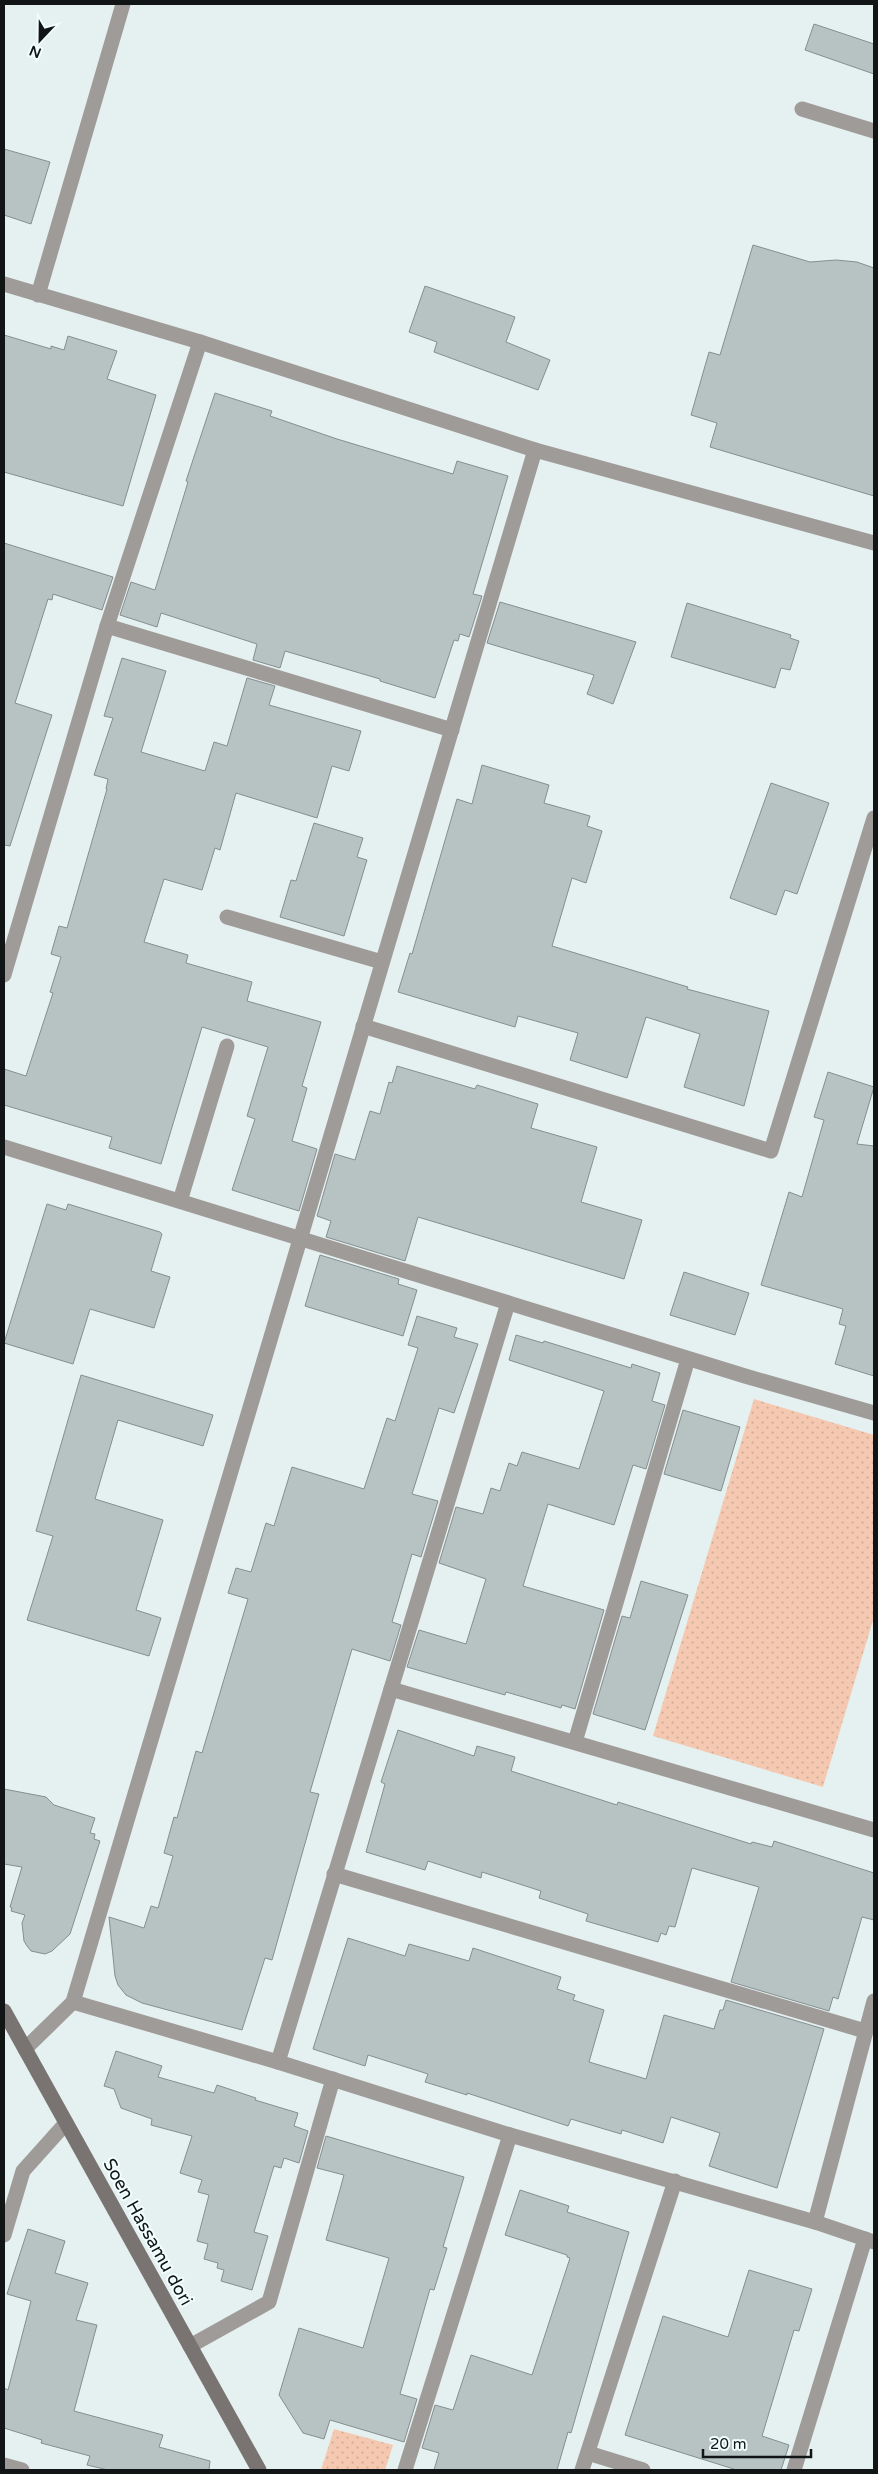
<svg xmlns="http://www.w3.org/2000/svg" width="878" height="2474" viewBox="0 0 878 2474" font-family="'Varela Round',sans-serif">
	<defs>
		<pattern id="park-dots" width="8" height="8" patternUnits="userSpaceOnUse" patternTransform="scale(1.25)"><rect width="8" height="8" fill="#f5c9b1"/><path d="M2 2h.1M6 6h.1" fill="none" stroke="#d1ac97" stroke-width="1.8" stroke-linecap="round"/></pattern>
	</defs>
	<rect width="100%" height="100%" fill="#e5f0f0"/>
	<g fill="url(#park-dots)">
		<path d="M754,1399L874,1435V1617L823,1787L653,1736Z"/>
		<path d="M334,2429L393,2445L385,2470H321Z"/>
	</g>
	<g fill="#b7c2c3" stroke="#848f8f">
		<path d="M814,24L874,44V74L805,50Z"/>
		<path d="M4,149L50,162L31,224L4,215Z"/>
		<path d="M753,245L810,262L836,260L857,262L874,268V496L710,447L717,423L691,415L709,352L720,355Z"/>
		<path d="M425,286L515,317L506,342L550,360L538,390L434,352L437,342L409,332Z"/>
		<path d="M4,335L51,349V346L64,350L68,336L117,351L107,379L156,395L123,506L4,472Z"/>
		<path d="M215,393L272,411L270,416L337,439L453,474L457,461L508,476L473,594L482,596L469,637L460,634L458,641L454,640L435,698L380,681V679L285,651L280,668L253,660L257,644L161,613L157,627L120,615L131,582L155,590L188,482L186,481Z"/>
		<path d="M4,543L113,577L102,610L53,594L52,600L48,599L15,703L52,715L10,846L4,845Z"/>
		<path d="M500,602L636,642L613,704L587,694L594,675L487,643Z"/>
		<path d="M687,603L791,635L790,638L799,641L790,670L781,668L775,688L671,657Z"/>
		<path d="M122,658L166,671L141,752L205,771L214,742L227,746L247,678L275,686L269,705L361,731L349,771L332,766L317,818L236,793L220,850L215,848L202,890L164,879L144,942L188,955L186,963L252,982L247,1001L321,1022L302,1086L307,1088L292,1141L317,1149L299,1211L232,1190L255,1119L247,1116L268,1047L202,1027L161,1164L109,1148L112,1137L4,1105V1069L26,1076L53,993L50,992L61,957L51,954L59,926L67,928L107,789H106L108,779L94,775L113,718L104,716Z"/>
		<path d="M482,765L549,785L544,803L590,816L587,826L602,831L586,883L572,878L552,946L688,987L687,989L769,1011L744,1106L684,1087L700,1034L646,1017L627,1078L570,1060L578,1033L518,1016L515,1027L398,992L410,953L412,954L457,799L472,804Z"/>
		<path d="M771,783L829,803L797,894L785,890L776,915L730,898Z"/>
		<path d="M314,823L363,838L357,857L367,860L344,936L280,917L291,880L296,881Z"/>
		<path d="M397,1066L475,1089L477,1085L538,1104L531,1128L597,1147L581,1202L642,1220L624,1279L418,1217L405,1261L326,1237L331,1221L317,1216L335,1154L355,1160L370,1111L380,1114L389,1082L392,1083Z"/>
		<path d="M828,1072L874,1087L857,1144L874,1146V1376L835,1364L846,1326L839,1324L843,1309L761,1285L789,1192L802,1197L824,1120L814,1117Z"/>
		<path d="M47,1204L66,1210L68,1204L160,1232L162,1234L151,1271L170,1277L154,1328L90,1309L73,1364L4,1343Z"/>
		<path d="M320,1255L399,1279L398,1284L417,1290L403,1336L305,1306Z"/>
		<path d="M684,1272L749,1293L735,1335L670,1315Z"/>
		<path d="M417,1316L457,1328L454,1337L478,1344L454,1413L439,1408L412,1494L438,1501L421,1557L412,1554L392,1622L401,1625L390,1661L352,1649L310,1792L319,1794L272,1960L265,1958L242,2030L142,2003L126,1995L118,1985L115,1976L109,1917L144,1928L151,1906L158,1908L173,1856L164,1853L174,1817L177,1818L196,1751L202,1753L248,1599L228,1593L236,1568L251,1572L266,1523L274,1526L292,1467L364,1489L387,1418L395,1421L418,1348L408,1345Z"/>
		<path d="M516,1335L543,1343L544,1341L631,1368L632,1364L660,1373L652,1401L665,1405L646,1469L633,1465L614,1525L548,1504L523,1586L604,1610L575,1709L562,1705L561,1708L506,1692L505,1695L407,1667L419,1630L466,1644L486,1579L439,1563L456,1507L483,1514L491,1488L500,1491L509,1463L517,1466L522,1452L579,1469L604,1391L509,1360Z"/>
		<path d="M81,1375L213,1415L203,1446L118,1420L95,1499L163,1520L136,1610L161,1618L149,1656L27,1620L53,1536L36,1531Z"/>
		<path d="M683,1410L740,1427L721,1491L664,1474Z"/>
		<path d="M641,1581L688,1595L645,1730L593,1714L622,1616L630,1618Z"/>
		<path d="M398,1730L474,1756L477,1746L515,1757L511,1771L617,1805L618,1802L751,1844L752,1842L772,1847L774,1841L874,1873V1920L862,1917L838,1999L833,1997L829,2011L731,1982L759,1887L692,1868L675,1927L669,1926L666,1935L661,1933L658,1942L586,1921L588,1914L539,1898L541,1891L482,1872L481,1878L428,1861L425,1870L366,1852L385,1784L381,1782Z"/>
		<path d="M4,1789L46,1797L54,1805L95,1818L90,1833L95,1834L94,1839L100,1841L70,1934L52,1951L45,1954L31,1951L27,1946L24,1941L22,1923L25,1915L11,1911L12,1908L10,1907L22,1867L4,1864Z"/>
		<path d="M348,1938L405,1956L409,1944L469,1961L473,1948L561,1977L557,1989L575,1995L573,2000L604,2010L589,2062L646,2079L664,2015L714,2029L720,2010H723L726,2000L824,2029L777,2188L709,2166L720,2133L671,2117L663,2143L622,2130L621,2134L571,2119L568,2126L467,2093V2095L425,2082L428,2074L368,2055L365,2066L313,2049Z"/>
		<path d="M116,2051L162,2066L158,2077L214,2093L217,2085L256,2098L255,2100L298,2113L294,2126L308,2131L299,2163L284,2158L281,2168L274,2166L254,2232L268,2236L252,2290L221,2281L224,2270L217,2268L218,2263L204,2259L208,2244L197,2241L209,2195L198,2192L202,2180L180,2173L192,2136L151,2125L152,2119L121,2108L114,2089L104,2086Z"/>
		<path d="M326,2136L464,2177L443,2247L447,2248L434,2290L430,2289L400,2394L417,2399L404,2442L330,2420L324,2439L303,2433L279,2395L299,2328L363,2348L389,2258L326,2240L344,2175L317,2168Z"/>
		<path d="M520,2190L569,2206L567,2212L629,2232L571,2433L568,2432L557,2470H434L439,2453L422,2448L435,2405L453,2410L471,2355L532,2375L570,2258L567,2257V2255L505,2235Z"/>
		<path d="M28,2229L65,2241L55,2273L88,2283L76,2320L97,2325L74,2411L163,2435L159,2447L210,2461L209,2470H108L87,2465L90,2456L41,2443L42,2440L4,2428V2388L8,2390L31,2301L7,2294Z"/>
		<path d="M749,2270L812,2289L799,2331L794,2330L762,2436L789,2445L781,2470H737L625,2435L663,2316L728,2337Z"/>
	</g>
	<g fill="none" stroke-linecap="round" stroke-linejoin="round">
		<g stroke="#9f9b99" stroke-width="15">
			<path d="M802,109L874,131"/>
			<path d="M227,917L382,962"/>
			<path d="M180,1201L227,1046"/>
		</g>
		<g stroke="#9f9b99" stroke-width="15">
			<path d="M4,284L200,342L535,450L874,543"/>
			<path d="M38,295L123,4"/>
			<path d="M107,626L452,730"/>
			<path d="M4,975L107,626L200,342"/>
			<path d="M363,1026L771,1151L874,818"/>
			<path d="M4,1147L745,1376L874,1413"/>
			<path d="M391,1689L874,1830"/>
			<path d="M575,1742L688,1359"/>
			<path d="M334,1874L865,2031"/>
			<path d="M73,2002L278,2062L510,2135L815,2222L874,2242"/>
			<path d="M25,2049L73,2002L535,450"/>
			<path d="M278,2062L508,1303"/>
			<path d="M815,2222L874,2001"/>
			<path d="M4,2235L23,2171L66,2123"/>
			<path d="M190,2346L269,2302L333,2079"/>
			<path d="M588,2453L643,2470"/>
			<path d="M4,2465L22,2470"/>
			<path d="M405,2470L510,2135"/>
			<path d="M582,2470L675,2181"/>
			<path d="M794,2470L865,2239"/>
		</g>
		<path stroke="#797471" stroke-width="15" d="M4,2011L259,2470"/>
	</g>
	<g text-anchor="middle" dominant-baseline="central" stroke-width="4" stroke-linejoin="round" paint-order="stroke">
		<g font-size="18" fill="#111515" stroke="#f2fdfe">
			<text transform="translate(148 2232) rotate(61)">Soen Hassamu dori</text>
		</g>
	</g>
	<rect width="878" height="2474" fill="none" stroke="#111515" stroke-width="10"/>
	<g transform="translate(40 40) rotate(202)" stroke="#f2fdfe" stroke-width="4" paint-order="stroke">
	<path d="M0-4L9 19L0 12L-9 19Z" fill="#111515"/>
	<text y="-8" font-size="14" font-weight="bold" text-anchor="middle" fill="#111515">N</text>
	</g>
	<path d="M703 2449v8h108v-8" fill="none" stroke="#111515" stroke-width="2.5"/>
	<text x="710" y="2449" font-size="15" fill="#111515" stroke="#f2fdfe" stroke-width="4" paint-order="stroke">20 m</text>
</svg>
